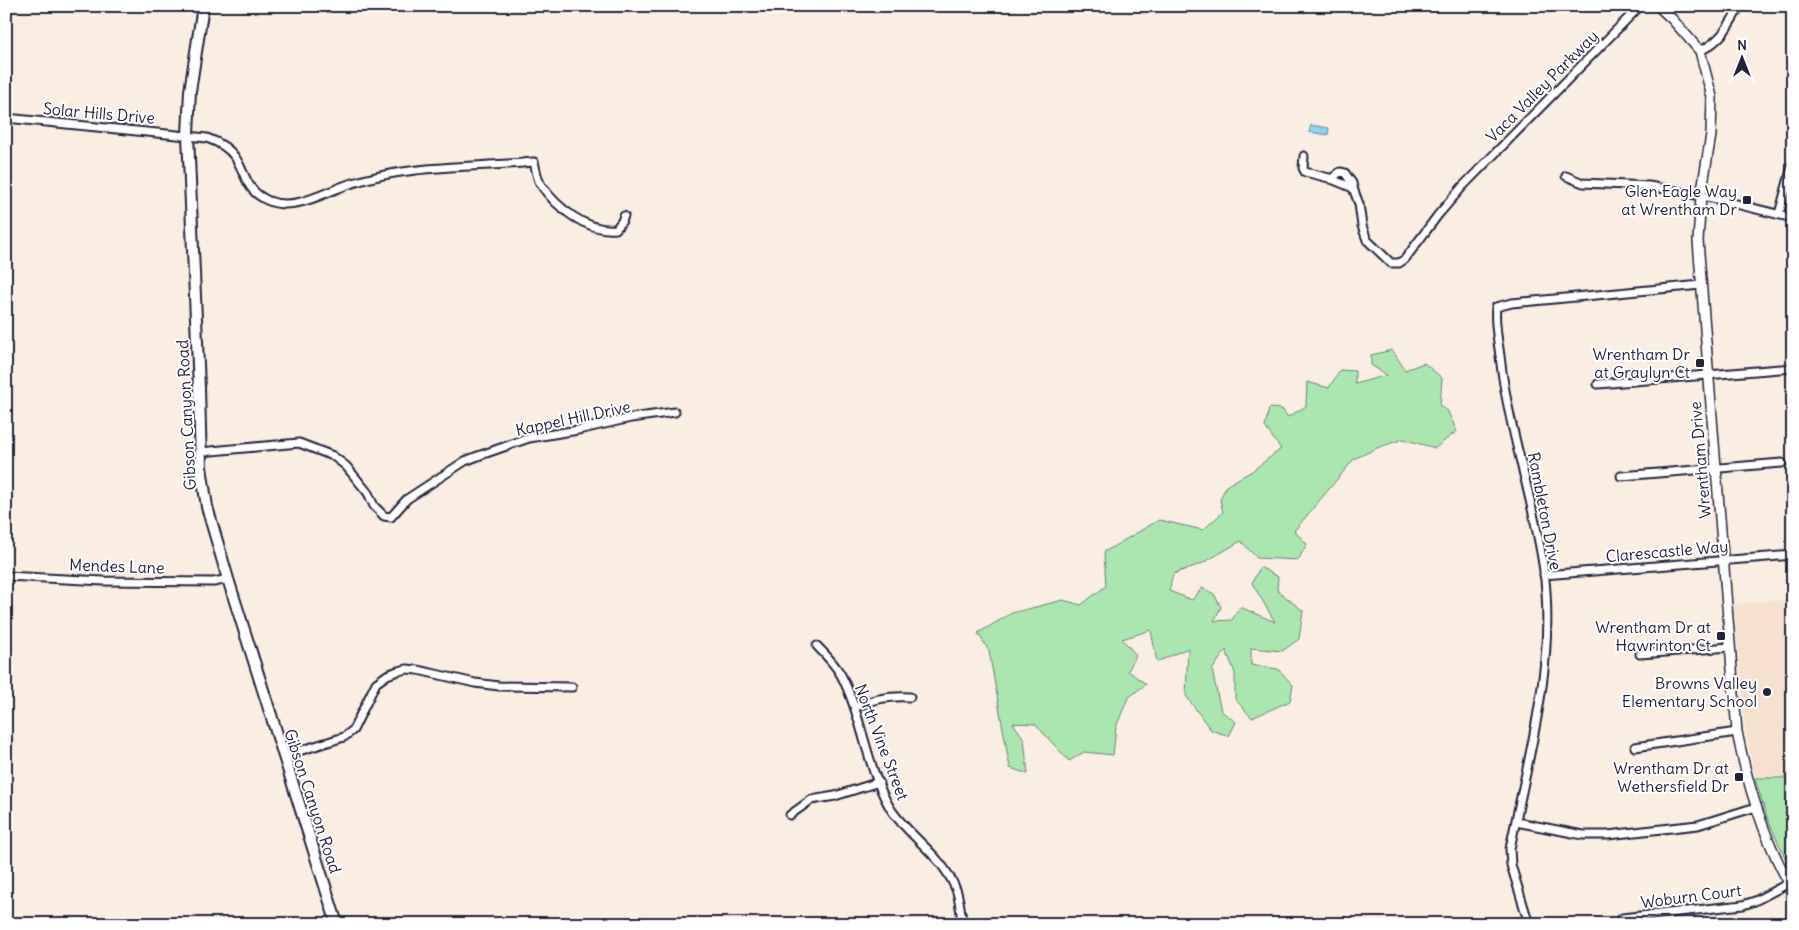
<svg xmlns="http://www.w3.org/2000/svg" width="1799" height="930" viewBox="0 0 1799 930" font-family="Delius,sans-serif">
	<rect width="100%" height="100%" fill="#faede2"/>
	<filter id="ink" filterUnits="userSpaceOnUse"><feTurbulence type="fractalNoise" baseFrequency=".02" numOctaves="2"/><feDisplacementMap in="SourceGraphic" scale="10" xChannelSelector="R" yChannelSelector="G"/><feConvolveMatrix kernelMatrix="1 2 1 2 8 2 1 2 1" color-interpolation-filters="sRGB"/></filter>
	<g filter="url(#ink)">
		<path fill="#f6e1ce" d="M1793,599V778H1755L1745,727L1734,604Z"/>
		<g fill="#aae7ae" stroke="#668474">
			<path d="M1392,350L1405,370L1424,363L1442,378L1440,406L1447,410L1457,431L1435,448L1403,439L1377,448L1354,459L1294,531L1307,544L1298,560L1257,558L1241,541L1203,563L1173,574L1169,591L1192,600L1202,588L1214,594L1221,607L1214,621L1232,620L1240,607L1275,622L1252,583L1260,567L1278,577L1277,590L1303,611L1299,639L1282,651L1251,648V665L1278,669L1293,685L1290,701L1252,718L1235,699V673L1226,650L1212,670L1221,711L1236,722L1229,736L1211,730L1186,696L1188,648L1157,662L1151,630L1122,639L1136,655L1128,671L1146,684L1128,698L1116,727L1113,755L1084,752L1069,761L1035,724L1013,723L1024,739L1028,774L1010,768L989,651L978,633L1012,613L1063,600L1081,605L1106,586L1104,552L1159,520L1203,530L1223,512L1220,500L1226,486L1252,471L1281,449L1265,427L1269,408L1282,409L1288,417L1306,406L1307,382L1329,388L1340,370L1355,371V384L1387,375L1371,365V355Z"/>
			<path d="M1755,778H1793V875L1768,820Z"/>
		</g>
		<path fill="#8bd4ec" stroke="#618da5" d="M1311,125L1329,128L1328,135L1309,132Z"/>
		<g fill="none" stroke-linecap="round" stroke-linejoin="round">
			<g stroke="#22223b" stroke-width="11">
				<g id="minor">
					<path d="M1700,51C1722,40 1728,27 1740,6"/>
					<path d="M6,118L207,138C218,142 228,147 235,157C247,175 245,191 269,201C297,212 327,190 353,183C412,164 474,168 534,162C536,169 537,179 541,185C557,208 587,232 616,229L622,221L624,216"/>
					<path d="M1304,156L1303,168L1305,172L1329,178L1353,188L1359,204L1362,226L1367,240L1391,263H1399L1405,259L1438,215L1463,186L1640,6"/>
					<path d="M1566,176L1583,183L1649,186L1712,198L1793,218"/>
					<path d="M1331,179L1340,172L1345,173L1352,183L1353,188"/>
					<path d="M1779,214L1793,163"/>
					<path d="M1598,384L1793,368"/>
					<path d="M200,452L299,443L333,456L346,466L368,493L374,506L384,516L391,517L407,499L465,461L478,456L529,438L578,430L631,418L675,412"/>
					<path d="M1621,476L1782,463"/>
					<path d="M1544,575L1793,555"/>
					<path d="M6,576L104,581L214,582L228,579"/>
					<path d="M817,646C826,655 835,664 841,675C863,717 867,772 892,811C911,838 941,855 955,887C960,897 960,912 963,924"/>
					<path d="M1640,654L1730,647"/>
					<path d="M855,708C873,698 890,696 910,697"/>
					<path d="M1635,747L1737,732"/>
					<path d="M283,756L344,737L353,730L376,683L387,675L398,671L407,669L418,670L475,683L499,686L572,687"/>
					<path d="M790,815L811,800L835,796L879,782"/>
					<path d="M1516,822L1583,835H1608L1698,825L1756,807"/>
					<path d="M1622,918L1743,905L1755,901L1789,883"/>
					<path d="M1529,924L1511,865L1510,849C1528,757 1556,666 1544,571C1534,499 1508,429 1500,356C1498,340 1494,323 1496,307L1512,303L1701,285"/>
				</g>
			</g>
			<g stroke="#22223b" stroke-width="12">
				<path id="tertiary" d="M1658,6L1672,19L1700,51L1712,97L1711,135L1701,196L1698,241L1737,732C1748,787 1764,841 1793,890"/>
			</g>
			<g stroke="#22223b" stroke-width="14">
				<path id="secondary" d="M203,6L190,91L188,135L199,388L201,467L207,507L228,579L337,924"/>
			</g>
			<use href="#minor" stroke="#fff" stroke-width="7"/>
			<use href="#tertiary" stroke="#fff" stroke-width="9"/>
			<use href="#secondary" stroke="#fff" stroke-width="10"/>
		</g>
	</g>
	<g fill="#22223b" stroke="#fff" stroke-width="2">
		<rect x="1742" y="195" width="10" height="10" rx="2.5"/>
		<rect x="1695" y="358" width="10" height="10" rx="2.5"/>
		<rect x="1716" y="631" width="10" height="10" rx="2.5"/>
		<circle cx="1767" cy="692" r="5"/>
		<rect x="1734" y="772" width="10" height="10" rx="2.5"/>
	</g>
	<g text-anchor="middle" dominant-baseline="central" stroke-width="4" stroke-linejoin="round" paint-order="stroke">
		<g font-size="16" fill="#22223b" stroke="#fff">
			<text transform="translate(1542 86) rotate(-45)">Vaca Valley Parkway</text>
			<text transform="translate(99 113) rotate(5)">Solar Hills Drive</text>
			<text transform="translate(186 415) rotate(-93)">Gibson Canyon Road</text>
			<text transform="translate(573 418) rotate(-12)">Kappel Hill Drive</text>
			<text transform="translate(1700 460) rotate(-95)">Wrentham Drive</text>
			<text transform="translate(1545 511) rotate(79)">Rambleton Drive</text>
			<text transform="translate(1667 551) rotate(-5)">Clarescastle Way</text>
			<text transform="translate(117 566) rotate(2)">Mendes Lane</text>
			<text transform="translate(882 742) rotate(69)">North Vine Street</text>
			<text transform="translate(313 801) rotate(72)">Gibson Canyon Road</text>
			<text transform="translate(1691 896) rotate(-7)">Woburn Court</text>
		</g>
		<g font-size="16" fill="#22223b" stroke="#fff" text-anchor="end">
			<text x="1737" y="191">Glen Eagle Way<tspan x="1737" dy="18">at Wrentham Dr</tspan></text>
			<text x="1690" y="354">Wrentham Dr<tspan x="1690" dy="18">at Graylyn Ct</tspan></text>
			<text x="1711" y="627">Wrentham Dr at<tspan x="1711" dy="18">Hawrinton Ct</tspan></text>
			<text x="1757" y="683">Browns Valley<tspan x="1757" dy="18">Elementary School</tspan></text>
			<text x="1729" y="768">Wrentham Dr at<tspan x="1729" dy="18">Wethersfield Dr</tspan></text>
		</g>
	</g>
	<rect width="1799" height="930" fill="none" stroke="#fff" stroke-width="25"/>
	<rect x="12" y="12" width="1774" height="905" fill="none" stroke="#22223b" stroke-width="2" filter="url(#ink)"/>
	<g transform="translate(1742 58)" stroke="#ffffff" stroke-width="4" paint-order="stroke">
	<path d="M0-4L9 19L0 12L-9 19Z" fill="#22223b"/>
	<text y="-8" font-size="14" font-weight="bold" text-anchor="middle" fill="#22223b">N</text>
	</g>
</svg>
